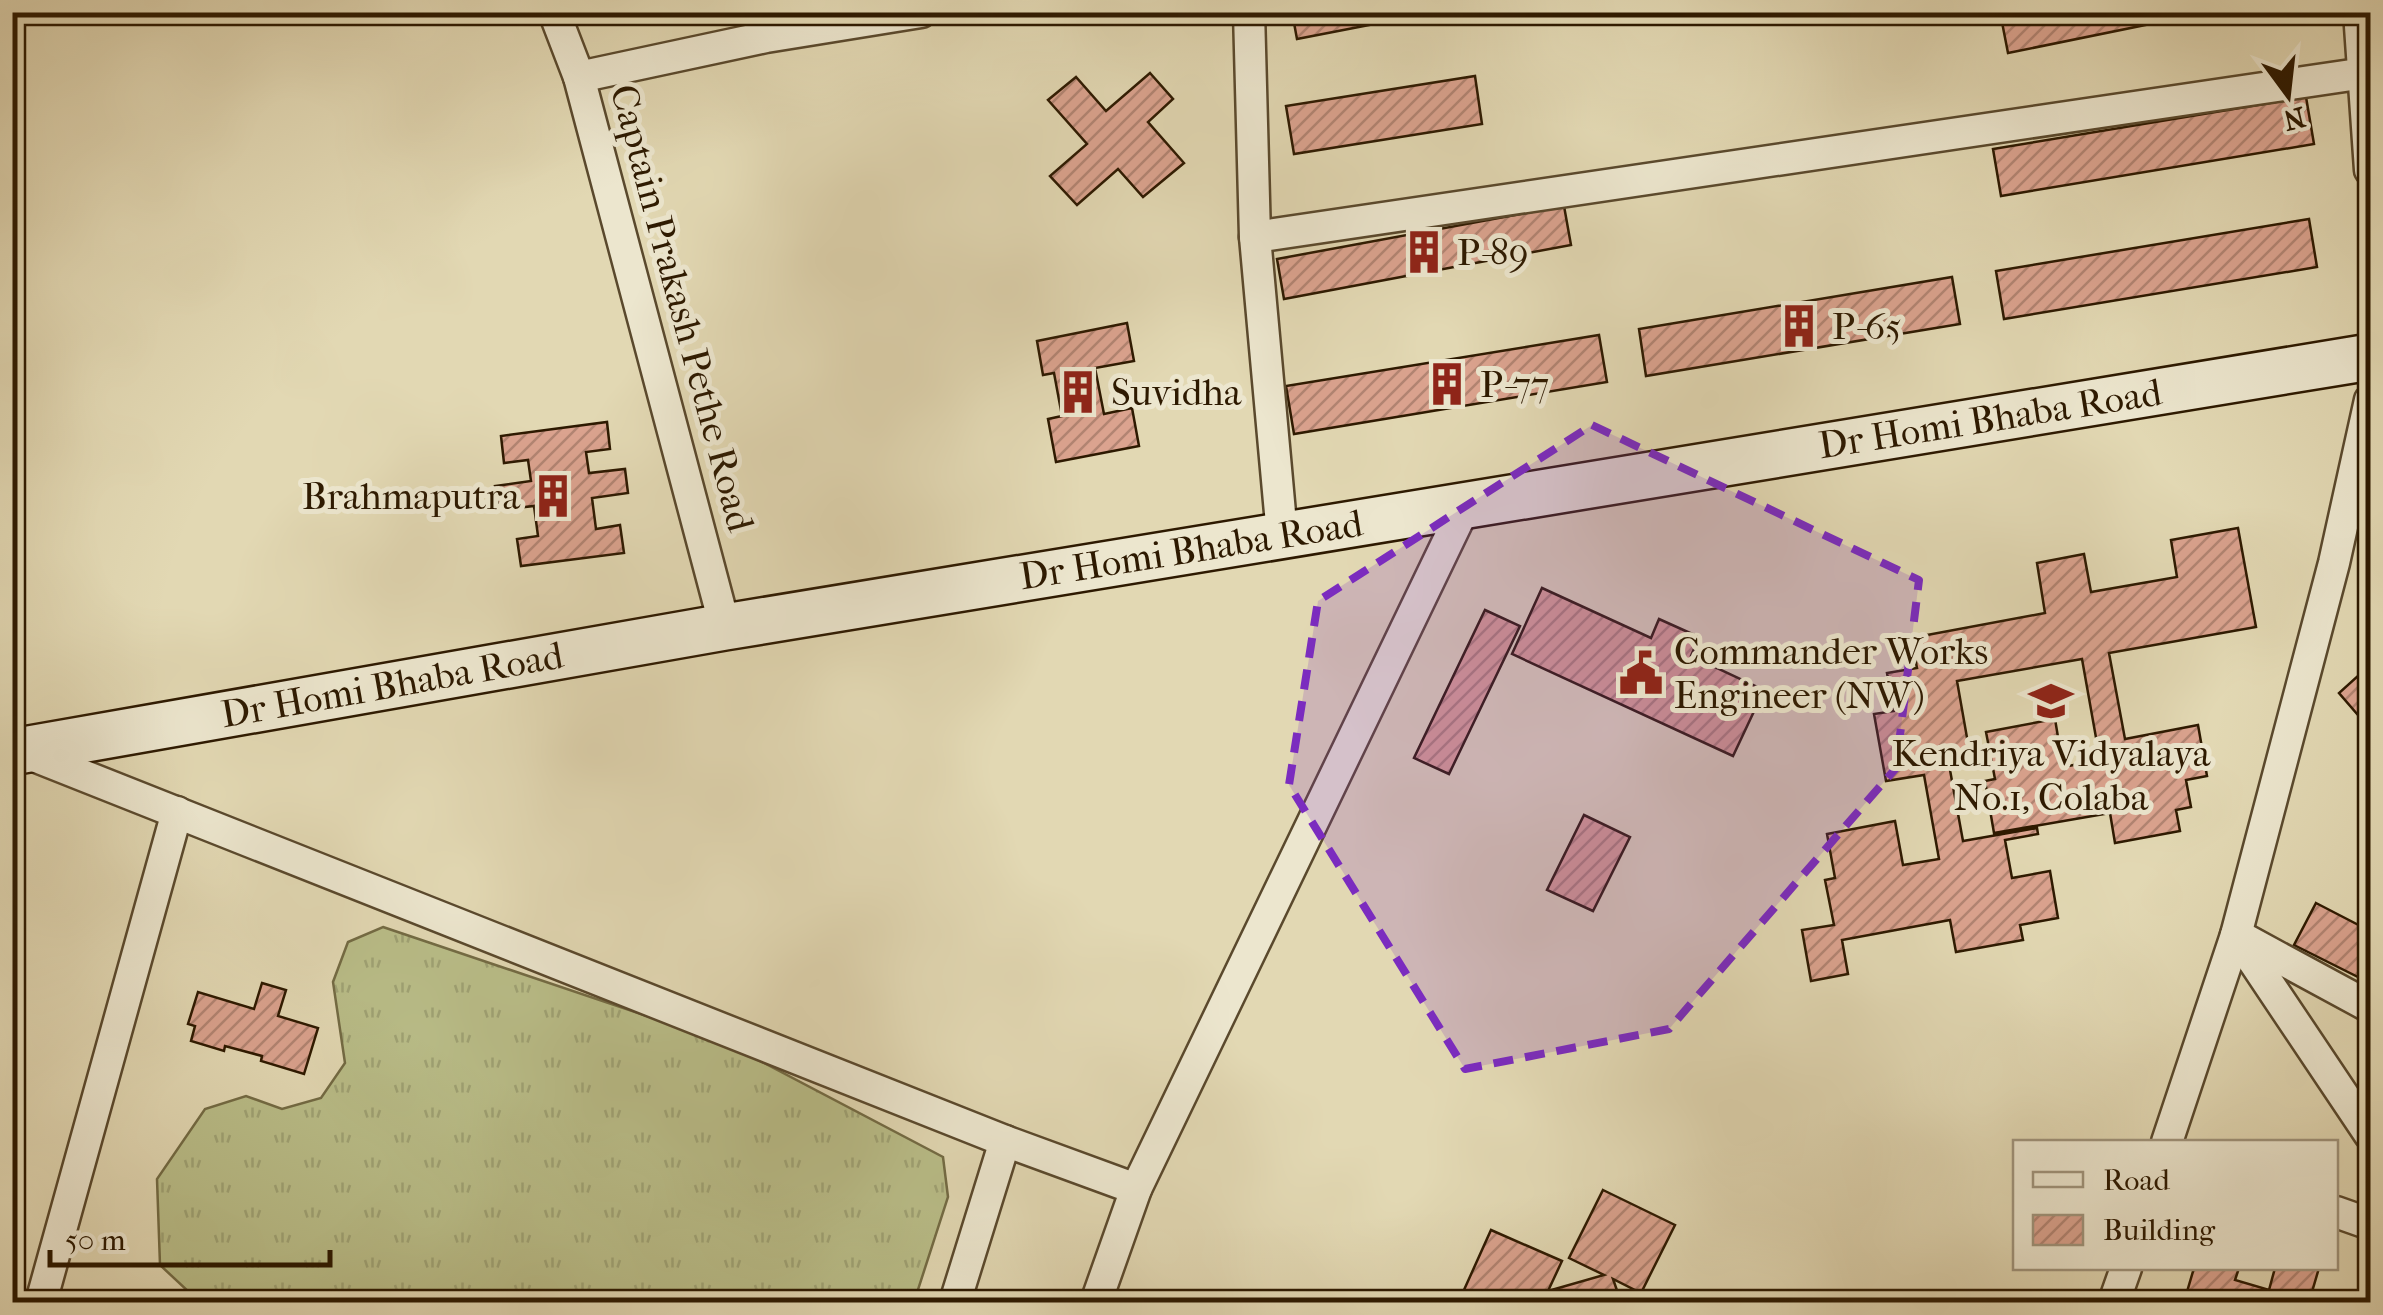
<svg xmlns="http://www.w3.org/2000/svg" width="2383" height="1315" viewBox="0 0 2383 1315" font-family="'IM FELL French Canon',serif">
	<defs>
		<pattern id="grass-tufts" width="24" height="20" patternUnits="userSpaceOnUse" patternTransform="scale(2.5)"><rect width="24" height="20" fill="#b9bd88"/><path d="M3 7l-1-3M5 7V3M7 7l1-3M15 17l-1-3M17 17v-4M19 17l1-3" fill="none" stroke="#9fa274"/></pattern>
		<pattern id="building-hatch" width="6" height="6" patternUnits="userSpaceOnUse" patternTransform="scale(2.5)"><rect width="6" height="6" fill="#dba38f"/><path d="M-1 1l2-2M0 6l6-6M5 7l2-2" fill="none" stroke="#b28472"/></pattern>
	</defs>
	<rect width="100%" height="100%" fill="#e2d8b3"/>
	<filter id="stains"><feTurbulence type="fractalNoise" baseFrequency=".002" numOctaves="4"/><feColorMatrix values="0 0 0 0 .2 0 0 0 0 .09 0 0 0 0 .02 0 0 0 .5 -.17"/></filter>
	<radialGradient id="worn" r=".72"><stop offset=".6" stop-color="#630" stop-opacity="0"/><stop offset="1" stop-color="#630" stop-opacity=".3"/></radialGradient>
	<path fill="url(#grass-tufts)" stroke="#736b44" stroke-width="2.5" d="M383,927L724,1042L943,1157L948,1197L914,1302H209L191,1294L160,1265L157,1179L205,1109L246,1096L282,1109L321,1098L345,1063L333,982L348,942Z"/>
	<g fill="url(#building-hatch)" stroke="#2d1900" stroke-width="2.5">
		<path d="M1292,12H1398L1400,19L1297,39Z"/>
		<path d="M2000,12H2209L2008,53Z"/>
		<path d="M1150,73L1173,99L1148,122L1184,163L1143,197L1118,169L1077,205L1050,176L1087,144L1048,100L1076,77L1106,111Z"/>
		<path d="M1475,76L1482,124L1294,154L1286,106Z"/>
		<path d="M2306,97L2314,144L2001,196L1993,149Z"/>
		<path d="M1564,206L1571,245L1284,299L1277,259Z"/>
		<path d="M2309,219L2317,267L2004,319L1996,271Z"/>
		<path d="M1952,277L1960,324L1646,376L1639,329Z"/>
		<path d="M1127,323L1134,361L1095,368L1104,414L1132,408L1139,446L1056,462L1048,419L1062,416L1054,373L1043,375L1037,341Z"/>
		<path d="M1599,335L1607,382L1294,434L1286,386Z"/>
		<path d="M607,422L610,449L586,452L589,473L625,469L628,493L592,498L596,529L620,525L624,553L521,566L517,539L538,536L534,506L499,510L495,486L531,481L528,460L504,463L501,436Z"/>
		<path d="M2238,528L2256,627L2109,653L2125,739L2198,725L2207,776L2186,780L2191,807L2176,810L2180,831L2115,843L2110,813L1994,833L1985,781L1995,779L1986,732L2055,719L2063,767L2100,760L2082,659L1957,681L1972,766L1950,770L1963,841L2037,828L2038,834L2005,840L2012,878L2050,871L2058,918L2020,925L2023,940L1956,952L1950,920L1842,940L1848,974L1811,981L1802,930L1834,925L1825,880L1835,878L1827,834L1895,821L1903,865L1939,859L1924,775L1886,781L1874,714L1894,711L1887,673L1917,668L1911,638L2045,613L2037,563L2084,554L2091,592L2177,577L2171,540Z"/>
		<path d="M1542,588L1651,638L1659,619L1699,637L1691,656L1764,690L1733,756L1512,654Z"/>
		<path d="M1485,610L1520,626L1449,774L1414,758Z"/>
		<path d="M2370,665V729L2339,693Z"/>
		<path d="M1584,815L1630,837L1593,911L1547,890Z"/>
		<path d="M2316,903L2370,931V983L2294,945Z"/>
		<path d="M262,983L286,990L278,1016L318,1028L304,1074L261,1061L262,1056L225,1046L224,1051L191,1041L195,1026L188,1024L198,992L254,1009Z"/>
		<path d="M1603,1190L1675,1225L1641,1293L1613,1279L1621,1302H1548L1546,1297L1543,1302L1459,1301L1491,1230L1562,1261L1548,1291L1604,1275L1569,1258Z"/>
		<path d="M2194,1268H2239L2235,1280L2269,1290L2275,1268H2319L2309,1302H2184Z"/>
	</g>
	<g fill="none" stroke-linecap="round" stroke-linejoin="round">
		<g stroke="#5a492d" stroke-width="35">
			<g id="street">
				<path d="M554,12L579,77L725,627"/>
				<path d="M1249,12L1255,237L1282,535"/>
				<path d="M2359,12L2370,170"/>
				<path d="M579,77L766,37L921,12"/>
				<path d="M1255,237L2365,73"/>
				<path d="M24,752L1005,1141L1136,1189"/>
				<path d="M2236,935L2370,1135"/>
				<path d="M2239,936L2370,1007"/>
				<path d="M2167,1142L2236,935L2334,563L2370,400"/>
				<path d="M2336,1212L2370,1224"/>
				<path d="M41,1302L177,812"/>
				<path d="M955,1302L1005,1141"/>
				<path d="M1096,1302L1136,1189L1465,506"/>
				<path d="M2114,1302L2126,1268"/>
			</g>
		</g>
		<g stroke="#2d1900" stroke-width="50">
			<path id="secondary" d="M12,752L725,627L2370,357"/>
		</g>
		<use href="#street" stroke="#ece6ce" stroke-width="30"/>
		<use href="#secondary" stroke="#ece6ce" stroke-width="45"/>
	</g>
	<path fill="#7b2cbf" fill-opacity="0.2" stroke="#7b2cbf" stroke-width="8" stroke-dasharray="20 12" stroke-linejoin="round" d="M1592,425L1919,580L1896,768L1669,1029L1465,1069L1289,785L1318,601Z"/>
	<defs>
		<g id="building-bare" transform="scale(3.45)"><path d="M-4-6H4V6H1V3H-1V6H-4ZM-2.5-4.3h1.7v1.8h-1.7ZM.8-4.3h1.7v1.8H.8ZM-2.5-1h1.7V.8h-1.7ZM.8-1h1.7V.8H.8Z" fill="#8f2418" stroke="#ece6ce" stroke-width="2.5" paint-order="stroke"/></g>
		<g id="civic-bare" transform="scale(3.45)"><path d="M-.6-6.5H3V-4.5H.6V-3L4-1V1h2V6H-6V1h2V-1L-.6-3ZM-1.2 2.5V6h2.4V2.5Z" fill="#8f2418" stroke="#ece6ce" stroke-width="2.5" paint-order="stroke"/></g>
		<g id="school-bare" transform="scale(3.45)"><path d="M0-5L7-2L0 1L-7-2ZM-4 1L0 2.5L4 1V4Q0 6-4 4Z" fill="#8f2418" stroke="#ece6ce" stroke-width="2.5" paint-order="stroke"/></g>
	</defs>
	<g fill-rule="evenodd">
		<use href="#building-bare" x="1424" y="252"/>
		<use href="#building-bare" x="1799" y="326"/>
		<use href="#building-bare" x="1447" y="384"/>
		<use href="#building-bare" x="1078" y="392"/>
		<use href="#building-bare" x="553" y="496"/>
		<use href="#civic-bare" x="1641" y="673"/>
		<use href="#school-bare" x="2051" y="701"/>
	</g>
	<g text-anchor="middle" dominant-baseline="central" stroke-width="10" stroke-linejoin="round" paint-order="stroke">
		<g font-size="38" fill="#2d1900" stroke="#ece6ce" text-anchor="start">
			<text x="1457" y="252">P-89</text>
			<text x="1832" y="326">P-65</text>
			<text x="1480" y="384">P-77</text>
			<text x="1111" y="392">Suvidha</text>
			<text x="520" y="496" text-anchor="end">Brahmaputra</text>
			<text x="1674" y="651">Commander Works<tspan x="1674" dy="44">Engineer (NW)</tspan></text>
			<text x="2051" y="753" text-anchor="middle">Kendriya Vidyalaya<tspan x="2051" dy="44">No.1, Colaba</tspan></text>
		</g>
		<g font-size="38" fill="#2d1900" stroke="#ece6ce">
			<text transform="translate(682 308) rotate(75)">Captain Prakash Pethe Road</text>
			<text transform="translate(1990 419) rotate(-9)">Dr Homi Bhaba Road</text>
			<text transform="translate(1191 550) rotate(-9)">Dr Homi Bhaba Road</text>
			<text transform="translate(392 685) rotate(-10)">Dr Homi Bhaba Road</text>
		</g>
	</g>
	<rect width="2383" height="1315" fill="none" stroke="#e2d8b3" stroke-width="50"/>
	<rect x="15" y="15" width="2353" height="1285" fill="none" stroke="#2d1900" stroke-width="5"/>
	<rect x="25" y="25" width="2333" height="1265" fill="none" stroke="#2d1900" stroke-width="2.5"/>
	<rect x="2013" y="1140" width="325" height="130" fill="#ece6ce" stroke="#a0947c" stroke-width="2.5"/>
	<rect x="2033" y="1172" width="50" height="15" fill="#ece6ce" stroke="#a0947c" stroke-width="2.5"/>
	<text x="2103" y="1190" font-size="30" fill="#2d1900">Road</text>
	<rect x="2033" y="1215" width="50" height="30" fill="url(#building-hatch)" stroke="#a0947c" stroke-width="2.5"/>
	<text x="2103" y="1240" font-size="30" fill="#2d1900">Building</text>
	<g transform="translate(2288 95) rotate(165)" stroke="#ece6ce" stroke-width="8" paint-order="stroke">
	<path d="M0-8L18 38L0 25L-18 38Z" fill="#2d1900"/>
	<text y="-15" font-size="28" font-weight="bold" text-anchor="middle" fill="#2d1900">N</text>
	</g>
	<path d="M50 1250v15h280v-15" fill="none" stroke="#2d1900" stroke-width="5"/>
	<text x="65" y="1250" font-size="30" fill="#2d1900" stroke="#ece6ce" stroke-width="8" paint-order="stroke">50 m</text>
	<rect width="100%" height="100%" filter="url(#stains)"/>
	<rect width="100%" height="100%" fill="url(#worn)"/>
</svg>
